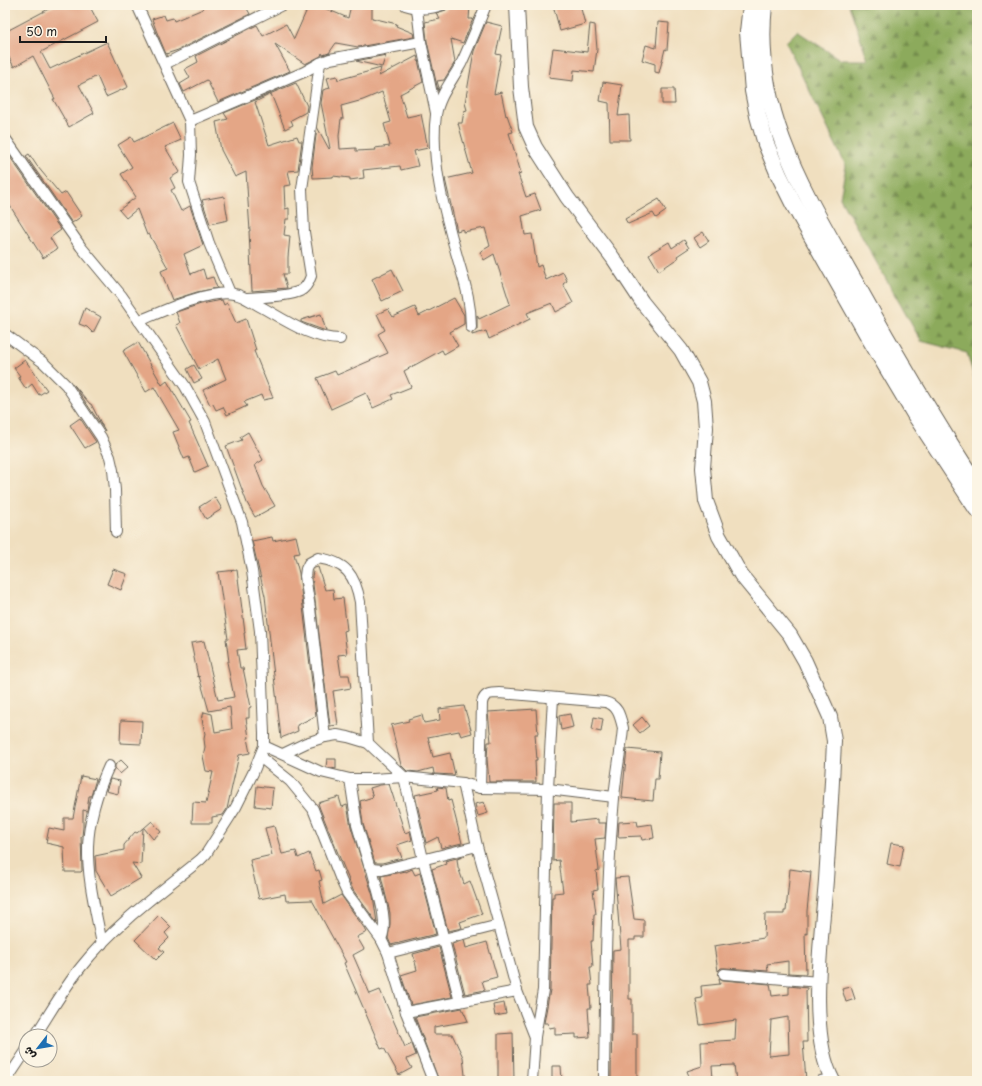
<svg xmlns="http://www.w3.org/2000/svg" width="982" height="1086" viewBox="0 0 982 1086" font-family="'Playpen Sans','Playpen Sans Arabic',sans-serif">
	<defs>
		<pattern id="forest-firs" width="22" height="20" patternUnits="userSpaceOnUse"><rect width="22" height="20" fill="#8caa5c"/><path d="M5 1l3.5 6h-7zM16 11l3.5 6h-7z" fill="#728a4b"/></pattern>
	</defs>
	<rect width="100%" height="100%" fill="#fcf5e5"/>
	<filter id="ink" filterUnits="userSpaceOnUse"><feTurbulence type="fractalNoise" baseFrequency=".025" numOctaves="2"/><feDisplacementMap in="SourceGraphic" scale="8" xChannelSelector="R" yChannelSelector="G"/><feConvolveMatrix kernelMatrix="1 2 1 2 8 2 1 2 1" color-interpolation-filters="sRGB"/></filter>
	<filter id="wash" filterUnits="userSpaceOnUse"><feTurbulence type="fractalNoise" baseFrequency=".012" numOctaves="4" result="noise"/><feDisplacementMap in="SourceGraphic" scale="16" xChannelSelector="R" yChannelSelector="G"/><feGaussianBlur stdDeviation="0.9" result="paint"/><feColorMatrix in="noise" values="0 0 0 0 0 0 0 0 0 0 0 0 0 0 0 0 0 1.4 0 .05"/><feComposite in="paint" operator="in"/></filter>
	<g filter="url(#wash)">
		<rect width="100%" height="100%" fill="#f0dfbf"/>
		<path fill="url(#forest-firs)" stroke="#54633c" d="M849,5H977V378L974,377L967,353L921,341L840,198L846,166L786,42L797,31L841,60H868Z"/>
		<g id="blocks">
			<g fill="#e4a686" fill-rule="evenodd">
				<path d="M56,5H89L98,22L41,52L50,69L107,42L128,87L106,97L97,76L79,85L94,113L69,127L53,99H55L33,56L14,67L5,50V32Z"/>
				<path d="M201,5H245L250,14L178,50L166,54L156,30L152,19L164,15L166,20L173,18L174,21L203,9Z"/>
				<path d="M309,5H317L348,18L351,5H372V18L397,24L396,26L413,33L414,37L358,47L336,43L329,53L323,55L322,53L321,56L305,64L275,44L290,71L218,102L207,80L184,92L180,84L190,78L185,69L198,62L196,56L257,25L263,36L286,24L294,39Z"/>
				<path d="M448,5H470L469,19H473L463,43L451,39L455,62L444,80L437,81L439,88L438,91L427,41L425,22L440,19L436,13L446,10Z"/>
				<path d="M553,5H580L585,24L560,31Z"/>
				<path d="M486,22L502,26L496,54L501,55L494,94L501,92L506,116L507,115L513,132L509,133L521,173L518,174L526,197L535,194L541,210L522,216L525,235L532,234L537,267L541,265L546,280L563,272L567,281L563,284L573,303L556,312L552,303L527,313L530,319L489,339L486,331L472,335V333L477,330V315L479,319L510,304L494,254L484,260L480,252L490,246L485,228L463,232V229L457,231L445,179L472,173L458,123H462L464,111L467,110L465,103L474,51Z"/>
				<path d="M658,22L669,23L667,50L665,49L659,73L655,72V64L642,60L646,45L656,48Z"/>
				<path d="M590,24L595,25L597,49L594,72L574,70L573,81L549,78L553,48L587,52Z"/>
				<path d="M386,55L382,67L356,61Z"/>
				<path d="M417,56L423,82L400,94L407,117L421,114L428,148L414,151L418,166L401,170L400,166L363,170L364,178L350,180V178L333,176V177L313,178L312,167L317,127L329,149L330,148L321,103L323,90L330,88L327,78L337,76L338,80L381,68L379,76ZM382,92L391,122L384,124L390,146L375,148L376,150L356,151V148L340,149L339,136L341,119H343L341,106L363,100Z"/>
				<path d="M603,82L622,85L618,116L629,115L630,140H610L609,103L600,101Z"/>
				<path d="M296,83L307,106L306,112L291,120L293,125L285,129L271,94L255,102L269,145L297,136L299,141H302L298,170L288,171L291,185L284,186L285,209L289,208V219H286L284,235L290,236L288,257V274H283L287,288L252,291L249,231H250L246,172L235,177L221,150L216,122L228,119L224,113Z"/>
				<path d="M662,89H674L675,104H662Z"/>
				<path d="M173,123L181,140L165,147L180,172L170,178L175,188L171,190L181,211L190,206L203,245L184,254L191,274L203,269L206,279L213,277L217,288L197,292L172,300L161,271L168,268L149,234L147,235L137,209L126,218L119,210L136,197L121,174L132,167L118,145L131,137L134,142Z"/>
				<path d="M29,154L37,166L61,195L66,192L82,216L72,223L26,156Z"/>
				<path d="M10,157L61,230L50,238L57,249L43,258L5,198V161Z"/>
				<path d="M224,196L228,220L210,224L202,200Z"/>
				<path d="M659,199L666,211L656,218L653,213L628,224L625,219Z"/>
				<path d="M703,232L709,241L700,247L694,238Z"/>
				<path d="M684,240L689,248L677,256L678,258L659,271L649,254L669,242L672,248Z"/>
				<path d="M392,269L403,291L382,301L372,279Z"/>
				<path d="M454,298L464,315V324L450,332L458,346L444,354L442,350L404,371L411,387L391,395L393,399L373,408L366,393L331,409L317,378L335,371L337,375L388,353L378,334L385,330L377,314L388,309L393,317L415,307L419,316Z"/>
				<path d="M222,300L224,305L227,303L236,323L246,319L256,350L254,351L273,398L263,400L261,395L244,402L247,406L227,415L223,407L216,410L213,404L210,405L203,390L226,379L218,359L199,369L176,325L180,323L176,312L201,304Z"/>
				<path d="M85,308L101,317L93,333L87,327L79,324Z"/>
				<path d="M321,314L326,331L301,322V320Z"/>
				<path d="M138,342L162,385L167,381L191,422L189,423L208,466L195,472L189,457L184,459L173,432L179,430L154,387L146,392L123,351Z"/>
				<path d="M25,360L47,390L39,395L32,384L26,389L18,377L20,376L14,368Z"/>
				<path d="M194,365L202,379L194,383L187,369Z"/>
				<path d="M74,385L90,404H91L105,431Z"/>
				<path d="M80,418L96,442L85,448L70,425Z"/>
				<path d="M248,432L263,460L255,465L263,486L275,506L255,517L247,503L226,446L242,440L240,437Z"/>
				<path d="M215,497L222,509L206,519L199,507Z"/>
				<path d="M296,536L300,553L294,554L299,573L316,716L297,725L298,731L281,738L265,596L252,541L272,537L273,541Z"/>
				<path d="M318,567L325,590L333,589L334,599L343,598L347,630L344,631L347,654L338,655L341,675H349L351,688L333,691L338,725L330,726L312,576L314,568Z"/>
				<path d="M113,569L127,574L121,590L107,584Z"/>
				<path d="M237,570L245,633H244L246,649L237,650L240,668H243L251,707L249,708V718H246L249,738H247L250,753L239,755L227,809L223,815L212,817V823H192L193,802L206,803L213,772L206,771L203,756L205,747L204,739L205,734L202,719L204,712L212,714L215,732L232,729L230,707L209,711L199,676L198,677L191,643L204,641L218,700L234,697L227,662H229L226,639H228L218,572Z"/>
				<path d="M464,706L472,733L461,736L459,731L428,737L433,757L450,753L455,775L434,774L433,768L418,772L407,771L401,765L391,725L409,721L408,719L422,715L424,723L440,720L439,709Z"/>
				<path d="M536,709L538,734H535L537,760H535L536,782H489L487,759L488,742H491L488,712Z"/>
				<path d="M570,714L573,727L561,730L559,716Z"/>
				<path d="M594,717L603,719L601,732L592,730Z"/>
				<path d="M642,717L649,726L640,733L633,725Z"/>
				<path d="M121,720L142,721L141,744L120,743Z"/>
				<path d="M627,749L660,752L658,779H655L653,801L622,798Z"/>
				<path d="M327,759H336V769L326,767Z"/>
				<path d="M121,760L128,767L120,774L115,768V765Z"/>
				<path d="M81,776L96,779L91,796H89L87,811L83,810V827L82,836H81L82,871L81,872H65L64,847L46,843L49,828L64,831V818H73Z"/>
				<path d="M110,779L120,781L118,794L106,791Z"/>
				<path d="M389,784L405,833L410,831L412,840L397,845L402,858L382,863H375L363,824L360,801L373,797L370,788L380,785Z"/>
				<path d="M257,786L273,788L271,808L255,806Z"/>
				<path d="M437,787L446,788L448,801L451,800L462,843L441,848L438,837L426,843L415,795L438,790Z"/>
				<path d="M339,797L342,807L347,805L351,827L373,896L377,923L353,890L320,809L318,803Z"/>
				<path d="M484,802L488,813L478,816L475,804Z"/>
				<path d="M554,803H571V822L598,819V823H606L605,838L595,839L599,870L596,871L598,889L593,890L596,914H594L593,941H591L593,967H590L592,985H589L591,1008H588L590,1037L576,1038V1034L555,1035V1027L549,1028L548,1023H544L550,990L552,897H554V893L563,892L559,860L553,861Z"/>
				<path d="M152,821L161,832L153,839L144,828Z"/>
				<path d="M637,821L638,826L652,824L654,838L642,840L641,836L618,837L619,822Z"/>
				<path d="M274,826L282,854L296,851L298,858L309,853L316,871L319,870L322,880L319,881L324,904L341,895L367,932L357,937L364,949L353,955L370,994L380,990L405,1047L412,1044L416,1055L407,1059L412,1068L399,1075L384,1048L381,1049L344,963L346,962L312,900L286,901L285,894L259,899L250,860L272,855L265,828Z"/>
				<path d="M143,828L141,864L132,863L141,878L111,896L96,871L95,856L124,850V845L135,832L137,833Z"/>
				<path d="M891,843L904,845L900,867L887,864Z"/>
				<path d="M465,856L457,859L458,867L464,884L470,881L482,914L460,922L462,928L448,931L432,869L446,864L445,861Z"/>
				<path d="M412,869L415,875L420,873L436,934L391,945L388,938L390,924V913L381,876L406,871V872Z"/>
				<path d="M790,869L811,872L807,911V934L805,933L806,974L788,973V961L767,964L768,971L725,968H721L718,971L714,946L764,938L765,914H784V911H786Z"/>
				<path d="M628,877L634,919L644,920V937H635V940H629V999H632V1034H637V1081H629V1079H611L613,950L621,949L615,878Z"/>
				<path d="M159,915L171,927L165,933L169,938L159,948L164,952L156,960L135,940Z"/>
				<path d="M464,940L466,948L487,942L497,977L482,981L485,990L465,994L452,944Z"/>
				<path d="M439,947L452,997L411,1005L401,975L417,970L413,954Z"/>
				<path d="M719,978L723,980L770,984L772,996L789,994V986L807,988V990H806L807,1042H803L806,1081H736L734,1065L712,1066L713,1079L691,1081L687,1071L702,1066L701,1042L735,1040L736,1020L700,1025L696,999L702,998L701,986L720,984ZM788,1017L789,1054L769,1056L771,1020Z"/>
				<path d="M851,987L855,999L846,1002L842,989Z"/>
				<path d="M504,1003L506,1014L495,1016L493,1005Z"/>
				<path d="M462,1008L468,1021L434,1027V1034H452L463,1057L465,1075L468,1081H439L415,1017Z"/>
				<path d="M513,1033L514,1081H498V1034Z"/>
				<path d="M552,1066H561L562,1081H552Z"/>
			</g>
		</g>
	</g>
	<g filter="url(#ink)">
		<use href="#blocks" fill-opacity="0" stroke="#666055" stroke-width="1"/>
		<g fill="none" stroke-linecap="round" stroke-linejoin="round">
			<g stroke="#666055" stroke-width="12">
				<g id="minor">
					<path d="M137,5L190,121L304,72L320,63L330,59L421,42"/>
					<path d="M405,5C418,9 428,10 442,5"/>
					<path d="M417,9L421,42L436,113"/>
					<path d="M165,64L282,5"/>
					<path d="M190,121L191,155L189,182L209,243L230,293"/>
					<path d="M5,138L81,247L121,295L185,386L205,422L242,522L252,571L260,631L264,733V746L253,773L236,807L206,854L200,860C159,893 114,925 81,967C64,988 50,1013 35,1036"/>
					<path d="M246,298C260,297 287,297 300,291C306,288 309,282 311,276L304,232L302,189L320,63"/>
					<path d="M139,321C163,311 209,289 234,294C242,295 250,301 256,304C282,318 310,339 340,339"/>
					<path d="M471,327C471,300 464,281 457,256C445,214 430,159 436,115C439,96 452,81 461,64C470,45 478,25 486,5"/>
					<path d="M5,334L44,363L66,385L101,437L110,457L113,470L115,490L116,532"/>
					<path d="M325,737L310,608L305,576L306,569L309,563L318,558C346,562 355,575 360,602L368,743"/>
					<path d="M264,746L321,772L350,779H373L404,777L463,783L480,788L548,789L614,797"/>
					<path d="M283,754L306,743L325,737L337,735L348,737L368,743L404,777L423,859L460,1002"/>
					<path d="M260,757L290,781L313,809L341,880L347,893L381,939L388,953L406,1012L433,1081"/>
					<path d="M350,779L357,825L369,865L372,869L382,870L477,846"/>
					<path d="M463,783L477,846L499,925L517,991L535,1037"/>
					<path d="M480,788L482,703C484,693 491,693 499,693L605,702C618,705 620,716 623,728C621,751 616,774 614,798C606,892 605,987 604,1081"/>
					<path d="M372,869C376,887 390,922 381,939"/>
					<path d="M102,944C96,912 87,879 88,846C89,820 98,790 109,766"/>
					<path d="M388,953L499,925"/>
					<path d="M724,974L819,982"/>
					<path d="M406,1012L517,991"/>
					<path d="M6,1081L26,1051"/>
					<path d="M532,1081L535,1037L543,990L548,789L553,698"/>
					<path d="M821,1081L832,1079"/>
				</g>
			</g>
			<g stroke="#666055" stroke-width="16">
				<path id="secondary" d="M517,5L521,87L526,127L535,147L567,197L613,258L642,302L681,350L699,382L704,401L706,428L703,468L706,501L719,536L741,575L790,635L805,661L830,717L834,741C832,787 829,834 826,880C822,935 807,1033 833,1081"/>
			</g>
			<g stroke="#666055" stroke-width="18">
				<g id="trunk">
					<path d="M751,5L748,32L753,91L758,116L766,144L779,175L793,203L870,339L914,413L977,509"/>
					<path d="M764,5C752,113 806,195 856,284C894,353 934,420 977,486"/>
				</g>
			</g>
			<use href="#minor" stroke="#fff" stroke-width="10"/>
			<use href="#secondary" stroke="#fff" stroke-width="14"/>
			<use href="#trunk" stroke="#fff" stroke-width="16"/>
		</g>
	</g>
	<rect width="982" height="1086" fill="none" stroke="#fcf5e5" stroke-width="20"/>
	<g transform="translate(38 1048) rotate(239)"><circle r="19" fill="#fcf5e5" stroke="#a29e95"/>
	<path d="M0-3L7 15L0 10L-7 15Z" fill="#1f6fb2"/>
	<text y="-6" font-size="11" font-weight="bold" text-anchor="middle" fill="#1c1c1c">ش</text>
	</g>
	<path d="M20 36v6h86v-6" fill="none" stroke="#1c1c1c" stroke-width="2"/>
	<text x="26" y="36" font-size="12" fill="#1c1c1c" stroke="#fcf5e5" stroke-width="3" paint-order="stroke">50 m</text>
</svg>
